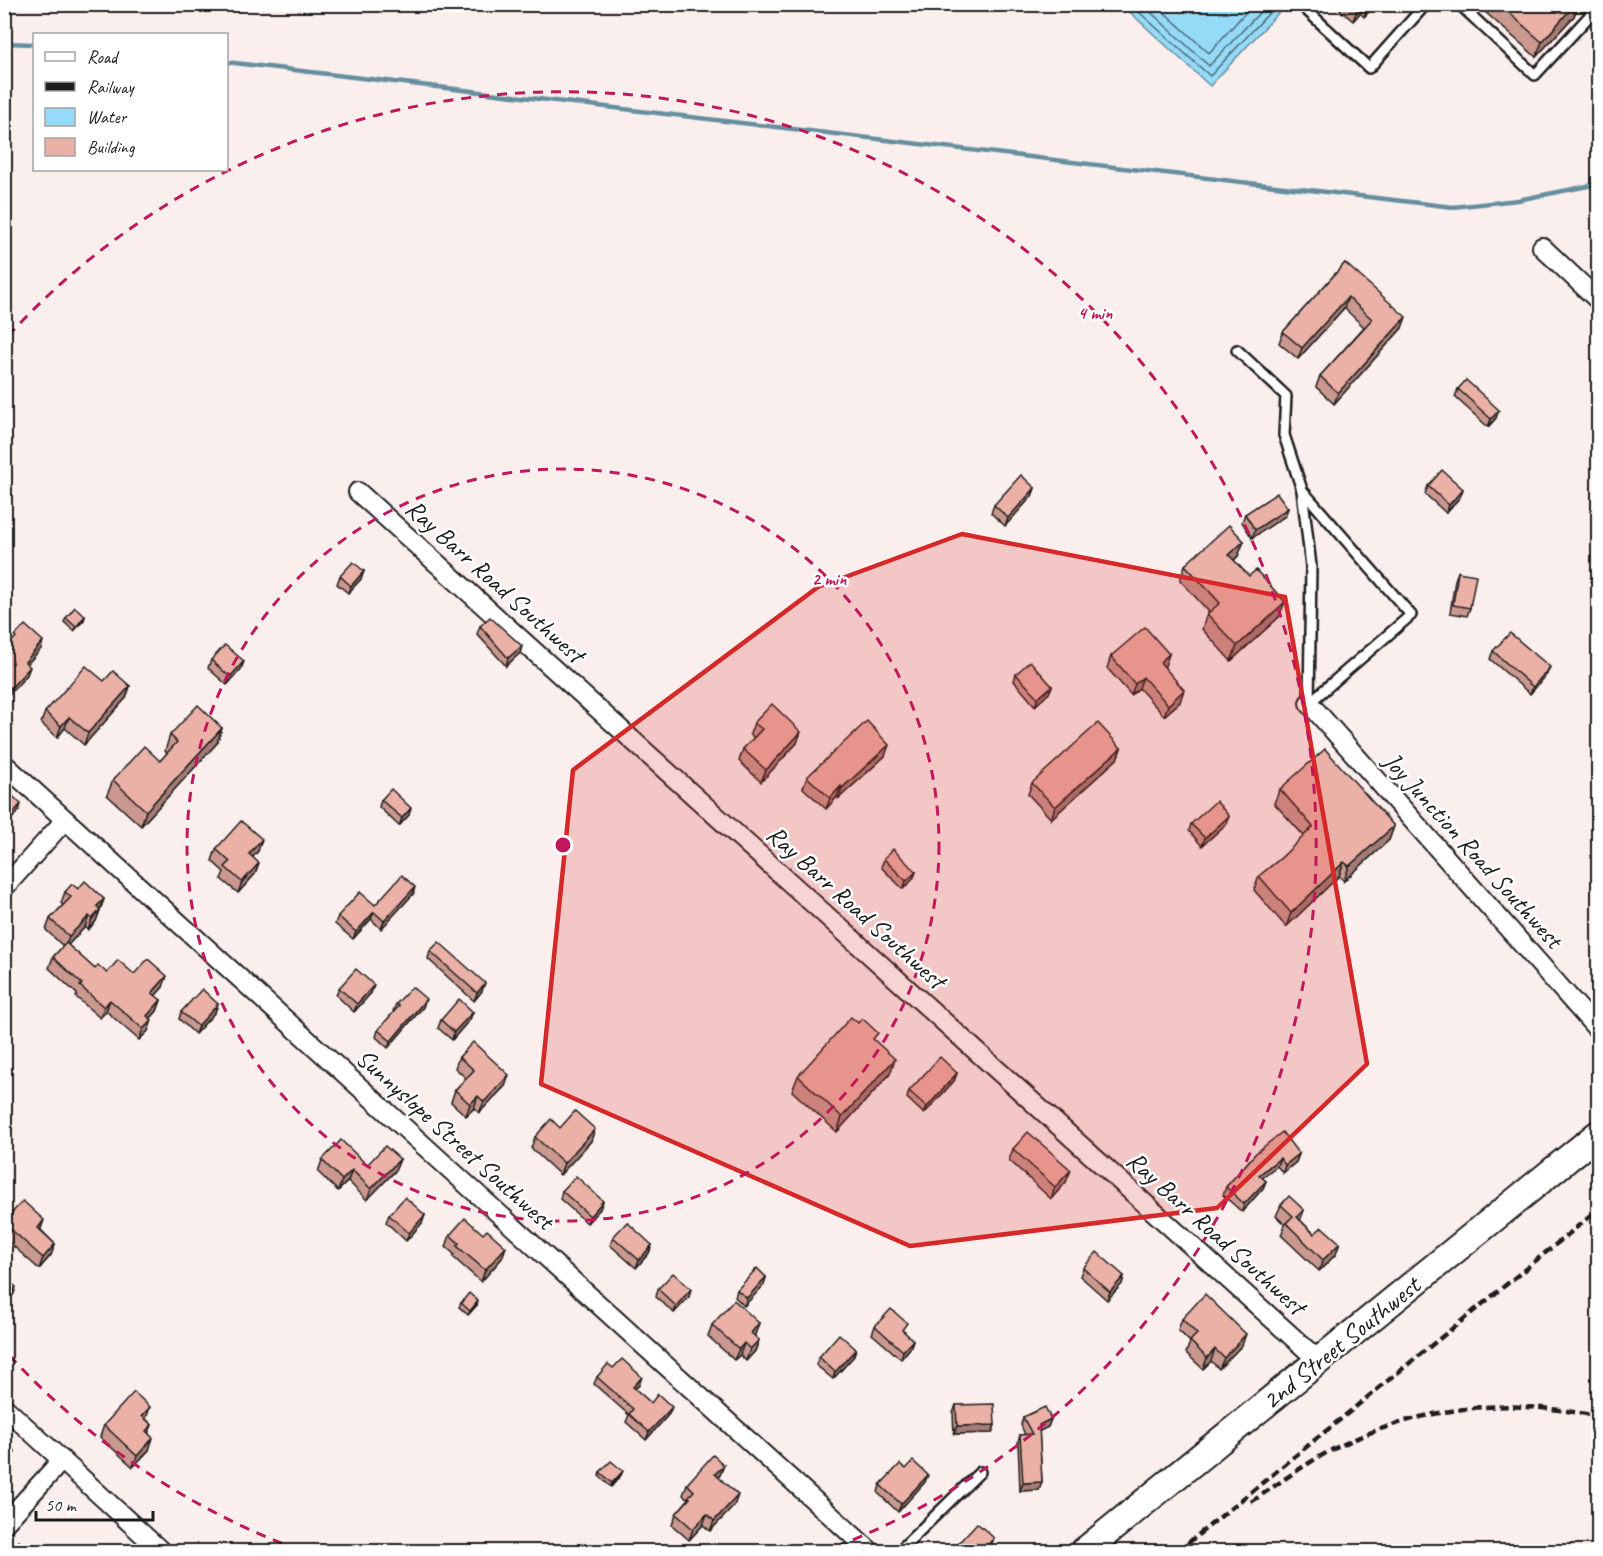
<svg xmlns="http://www.w3.org/2000/svg" width="1603" height="1556" viewBox="0 0 1603 1556" font-family="Caveat,sans-serif">
	<rect width="100%" height="100%" fill="#fbefed"/>
	<filter id="ink" filterUnits="userSpaceOnUse"><feTurbulence type="fractalNoise" baseFrequency=".0167" numOctaves="2"/><feDisplacementMap in="SourceGraphic" scale="12" xChannelSelector="R" yChannelSelector="G"/><feConvolveMatrix kernelMatrix="1 2 1 2 8 2 1 2 1" color-interpolation-filters="sRGB"/></filter>
	<g filter="url(#ink)">
		<path fill="#95daf7" stroke="#658e9f" stroke-width="1.5" d="M1273,4L1280,11L1210,86L1122,5Z"/>
		<g fill="none" stroke-linecap="round" stroke-linejoin="round">
			<g stroke="#4c6874" stroke-width="1.5">
				<path d="M1130,4L1210,76L1270,12V4"/>
				<path d="M1142,4L1209,66L1261,11L1262,4"/>
				<path d="M1155,4L1209,53L1253,4"/>
			</g>
			<g stroke="#658e9f" stroke-width="4.5">
				<path d="M4,43L34,44"/>
				<path d="M226,62L1453,207L1518,200L1598,184"/>
			</g>
			<g stroke="#1c1c1c" stroke-width="14">
				<g id="lane">
					<path d="M1300,4L1369,68L1426,4"/>
					<path d="M1459,4L1535,75L1593,12L1585,4"/>
					<path d="M1237,350L1286,396L1284,435L1302,490"/>
					<path d="M1302,490L1411,615L1309,703L1311,566Z"/>
					<path d="M898,1552L980,1472"/>
				</g>
			</g>
			<g stroke="#1c1c1c" stroke-width="22">
				<g id="street">
					<path d="M1542,247L1598,300"/>
					<path d="M358,492L1319,1361"/>
					<path d="M1309,703L1598,1030"/>
					<path d="M4,764L871,1552"/>
					<path d="M4,888L65,820"/>
					<path d="M4,1407L162,1552"/>
					<path d="M4,1524L62,1460"/>
				</g>
			</g>
			<g stroke="#1c1c1c" stroke-width="30">
				<path id="secondary" d="M1083,1552L1598,1134"/>
			</g>
			<use href="#lane" stroke="#fff" stroke-width="9"/>
			<use href="#street" stroke="#fff" stroke-width="18"/>
			<use href="#secondary" stroke="#fff" stroke-width="26"/>
			<g stroke="#1c1c1c" stroke-width="4.5" stroke-dasharray="9 4.5" stroke-linecap="butt">
				<path d="M1251,1502C1281,1482 1311,1459 1344,1444C1399,1418 1465,1403 1526,1407C1550,1408 1575,1412 1598,1416"/>
				<path d="M1177,1552L1598,1210"/>
			</g>
		</g>
		<g fill="#ca988f" stroke="#1c1c1c" stroke-width="1.5">
			<path d="M1342,4H1376L1364,17L1360,13L1353,21L1340,10Z"/>
			<path d="M1476,4H1578L1574,16L1536,57Z"/>
			<path d="M1345,263L1402,328L1334,404L1316,387L1320,376L1364,327L1344,308L1298,359L1279,343L1283,332Z"/>
			<path d="M1458,389L1496,418L1488,427L1455,397Z"/>
			<path d="M1428,486L1463,489L1460,497L1446,513L1425,494Z"/>
			<path d="M1035,488L1032,496L1005,526L991,513L994,505Z"/>
			<path d="M1288,508L1285,516L1252,538L1242,522L1245,514Z"/>
			<path d="M1244,541L1238,556L1234,560L1279,617L1231,661L1202,629L1207,614L1209,612L1180,580L1185,565Z"/>
			<path d="M364,571L361,579L348,593L337,584L340,576Z"/>
			<path d="M1458,572L1470,608L1467,616L1450,613L1455,580Z"/>
			<path d="M85,616L84,620L74,631L64,622L66,618Z"/>
			<path d="M480,626L522,646L520,653L506,666L477,634Z"/>
			<path d="M1493,651L1547,674L1530,694L1490,659Z"/>
			<path d="M1169,654L1164,667L1180,702L1164,716L1139,688L1131,695L1107,668L1111,656Z"/>
			<path d="M211,660L244,661L241,669L227,685L208,668Z"/>
			<path d="M1016,674L1052,686L1049,693L1035,706L1014,681Z"/>
			<path d="M104,681L130,686L126,698L84,745L65,728L57,738L41,723L45,712Z"/>
			<path d="M754,723L797,743L761,782L739,761L743,749L754,738L750,734Z"/>
			<path d="M222,728L217,743L141,826L107,795L113,780L160,761L167,753L165,751L170,735Z"/>
			<path d="M1121,748L1117,759L1051,819L1028,794L1032,783Z"/>
			<path d="M885,756L839,798L837,797L826,809L803,788L807,777Z"/>
			<path d="M1280,789L1394,826L1389,840L1344,881L1339,876L1286,927L1254,890L1259,876L1281,858L1304,836L1274,803Z"/>
			<path d="M381,800L409,815L399,826L379,807Z"/>
			<path d="M1191,824H1226L1202,846L1189,831Z"/>
			<path d="M216,849L258,851L253,857L255,874L238,893L221,879L224,872L212,861Z"/>
			<path d="M884,859L916,872L913,879L903,889L881,867Z"/>
			<path d="M78,889L104,899L96,921L88,930L85,927L68,945L95,969L107,973L134,974L163,987L155,996L161,1000L157,1011L150,1019L152,1020L148,1031L139,1040L106,1011L100,1018L76,997L77,994L49,968L53,957L63,946L46,930L50,919L63,905L61,903L65,892Z"/>
			<path d="M413,894L381,929L371,919L353,939L335,924L338,916Z"/>
			<path d="M430,951L482,991L474,1001L428,959Z"/>
			<path d="M339,988L371,993L354,1012L336,995Z"/>
			<path d="M218,1004L215,1012L195,1034L179,1019L181,1012Z"/>
			<path d="M396,1004L423,1007L388,1048L376,1037L378,1030L394,1012L393,1011Z"/>
			<path d="M473,1012L470,1019L452,1040L438,1028L441,1020Z"/>
			<path d="M875,1041L890,1074L837,1132L792,1091L798,1076Z"/>
			<path d="M459,1057L509,1075L505,1086L479,1113L474,1108L466,1116L451,1102L455,1090L466,1078L455,1068Z"/>
			<path d="M957,1073L954,1081L924,1114L907,1098L909,1091Z"/>
			<path d="M560,1128L591,1141L560,1175L531,1148L535,1137Z"/>
			<path d="M1013,1149L1066,1182L1051,1199L1009,1160Z"/>
			<path d="M1256,1153L1299,1154L1296,1162L1283,1173L1277,1166L1262,1178L1266,1181L1263,1188L1242,1212L1223,1195L1226,1187Z"/>
			<path d="M400,1159L395,1171L367,1200L348,1181L338,1191L318,1172L322,1160L367,1165Z"/>
			<path d="M562,1191L600,1209L587,1223L560,1199Z"/>
			<path d="M1281,1205L1304,1210L1300,1220L1336,1254L1319,1271L1281,1235L1285,1225L1276,1216Z"/>
			<path d="M389,1215H425L422,1223L406,1241L386,1222Z"/>
			<path d="M4,1221L41,1230L55,1244L51,1255L39,1269L4,1238Z"/>
			<path d="M450,1235L502,1258L481,1282L453,1257L454,1254L446,1247Z"/>
			<path d="M613,1237L652,1245L649,1253L636,1268L610,1245Z"/>
			<path d="M1083,1268L1124,1276L1122,1284L1107,1300L1080,1276Z"/>
			<path d="M766,1277L764,1285L744,1306L735,1297L737,1290Z"/>
			<path d="M658,1289L689,1297L674,1313L656,1297Z"/>
			<path d="M461,1303L477,1305L468,1315L459,1307Z"/>
			<path d="M1182,1319L1242,1345L1219,1369L1211,1361L1203,1369L1186,1353L1190,1342L1178,1330Z"/>
			<path d="M759,1323L754,1336L759,1340L755,1351L746,1361L740,1355L734,1360L708,1336L712,1325Z"/>
			<path d="M875,1326L905,1331L904,1332L913,1340L910,1348L901,1359L872,1334Z"/>
			<path d="M856,1349L853,1357L833,1379L816,1365L819,1357Z"/>
			<path d="M613,1368L639,1385L635,1389L651,1403L669,1414L646,1440L626,1422L629,1415L594,1384L597,1377Z"/>
			<path d="M956,1405L995,1425L992,1433L954,1434L953,1413Z"/>
			<path d="M1023,1417L1051,1419L1048,1427L1039,1431L1042,1482L1039,1490L1020,1491L1018,1442L1020,1435H1025L1021,1425Z"/>
			<path d="M146,1419L152,1425L148,1434L149,1450L133,1467L100,1437L104,1425Z"/>
			<path d="M724,1465L720,1475L718,1477L734,1506L710,1531L703,1525L689,1540L672,1525L676,1514L686,1502L688,1499L683,1495L687,1484Z"/>
			<path d="M906,1469L925,1482L898,1512L878,1493L880,1485Z"/>
			<path d="M600,1472L621,1475L611,1487L599,1476Z"/>
		</g>
		<g fill="#a47c74" stroke="#1c1c1c" stroke-width="1.5">
			<path d="M1362,4H1363L1360,13L1353,21L1357,10Z"/>
			<path d="M1369,4H1376L1364,17L1368,5Z"/>
			<path d="M1575,4H1578L1574,16L1536,57L1542,42Z"/>
			<path d="M1348,297L1344,308L1298,359L1302,348Z"/>
			<path d="M1406,317L1402,328L1334,404L1338,393Z"/>
			<path d="M1499,410L1496,418L1488,427L1491,419Z"/>
			<path d="M1035,488L1032,496L1005,526L1008,518Z"/>
			<path d="M1463,489L1460,497L1446,513L1449,505Z"/>
			<path d="M1288,508L1285,516L1252,538L1255,530Z"/>
			<path d="M1244,541L1238,556L1223,570L1229,555Z"/>
			<path d="M364,571L361,579L348,593L351,586Z"/>
			<path d="M1285,602L1279,617L1231,661L1237,646Z"/>
			<path d="M85,616L84,620L74,631L76,627Z"/>
			<path d="M43,641L41,649L22,670L25,662Z"/>
			<path d="M522,646L520,653L506,666L508,658Z"/>
			<path d="M1169,654L1165,666L1156,674L1160,662Z"/>
			<path d="M244,661L241,669L227,685L230,677Z"/>
			<path d="M30,667L27,675L4,700L6,693Z"/>
			<path d="M1550,667L1547,674L1530,694L1533,687Z"/>
			<path d="M1143,677L1139,688L1131,695L1135,684Z"/>
			<path d="M130,686L126,698L84,745L88,733Z"/>
			<path d="M1052,686L1049,693L1035,706L1038,698Z"/>
			<path d="M1184,690L1180,702L1164,716L1168,705Z"/>
			<path d="M69,717L65,728L57,738L61,726Z"/>
			<path d="M222,728L217,743L141,826L146,811Z"/>
			<path d="M801,732L797,743L761,782L766,770Z"/>
			<path d="M889,745L885,756L839,798L842,788Z"/>
			<path d="M1121,748L1117,759L1051,819L1055,807Z"/>
			<path d="M841,786L837,797L826,809L830,798Z"/>
			<path d="M21,804L19,811L4,827L6,821Z"/>
			<path d="M411,808L409,815L399,826L402,818Z"/>
			<path d="M1229,816L1226,824L1202,846L1205,838Z"/>
			<path d="M1394,826L1389,840L1344,881L1349,866Z"/>
			<path d="M262,839L258,851L245,865L249,854Z"/>
			<path d="M1344,862L1339,876L1286,927L1291,913Z"/>
			<path d="M259,863L255,874L238,893L242,882Z"/>
			<path d="M916,872L913,879L903,889L906,881Z"/>
			<path d="M415,887L413,894L381,929L384,921Z"/>
			<path d="M104,899L100,910L97,906Z"/>
			<path d="M100,910L96,921L88,930L92,919Z"/>
			<path d="M374,912L371,919L353,939L356,932Z"/>
			<path d="M89,916L85,927L65,948L69,936Z"/>
			<path d="M167,976L163,987L148,1004L152,993Z"/>
			<path d="M485,983L482,991L474,1001L477,993Z"/>
			<path d="M374,985L371,993L354,1012L357,1004Z"/>
			<path d="M426,999L423,1007L388,1048L391,1041Z"/>
			<path d="M110,1000L106,1011L100,1018L104,1007Z"/>
			<path d="M161,1000L157,1011L143,1027L147,1016Z"/>
			<path d="M218,1004L215,1012L195,1034L198,1026Z"/>
			<path d="M473,1012L470,1019L452,1040L454,1032Z"/>
			<path d="M152,1020L148,1031L139,1040L143,1029Z"/>
			<path d="M895,1059L890,1074L837,1132L842,1117Z"/>
			<path d="M957,1073L954,1081L924,1114L927,1107Z"/>
			<path d="M509,1075L505,1086L479,1113L484,1102Z"/>
			<path d="M478,1096L474,1108L466,1116L470,1104Z"/>
			<path d="M595,1129L591,1141L560,1175L564,1163Z"/>
			<path d="M1299,1154L1296,1162L1283,1173L1285,1165Z"/>
			<path d="M1280,1158L1277,1166L1256,1182L1259,1175Z"/>
			<path d="M400,1159L395,1171L367,1200L371,1189Z"/>
			<path d="M352,1170L348,1181L338,1191L342,1180Z"/>
			<path d="M1071,1170L1066,1182L1051,1199L1055,1187Z"/>
			<path d="M1266,1181L1263,1188L1242,1212L1244,1204Z"/>
			<path d="M603,1201L600,1209L587,1223L590,1216Z"/>
			<path d="M1304,1210L1300,1221L1297,1217Z"/>
			<path d="M425,1215L422,1223L406,1241L409,1233Z"/>
			<path d="M44,1220L40,1232L38,1228Z"/>
			<path d="M1340,1243L1336,1254L1319,1271L1323,1260Z"/>
			<path d="M55,1244L51,1255L39,1269L43,1258Z"/>
			<path d="M652,1245L649,1253L636,1268L639,1260Z"/>
			<path d="M506,1247L502,1258L481,1282L485,1270Z"/>
			<path d="M1124,1276L1122,1284L1107,1300L1110,1292Z"/>
			<path d="M766,1277L764,1285L744,1306L747,1298Z"/>
			<path d="M16,1287L14,1294L4,1305V1300Z"/>
			<path d="M691,1289L689,1297L674,1313L676,1306Z"/>
			<path d="M478,1301L477,1305L468,1315L470,1311Z"/>
			<path d="M759,1323L755,1335L747,1344L751,1333Z"/>
			<path d="M1246,1334L1242,1345L1219,1369L1224,1358Z"/>
			<path d="M759,1340L755,1351L746,1361L750,1349Z"/>
			<path d="M913,1340L910,1348L901,1359L903,1351Z"/>
			<path d="M744,1343L740,1355L734,1360L739,1349Z"/>
			<path d="M856,1349L853,1357L833,1379L835,1372Z"/>
			<path d="M1215,1349L1211,1361L1203,1369L1207,1358Z"/>
			<path d="M642,1377L639,1385L630,1394L633,1387Z"/>
			<path d="M150,1407L146,1419L138,1428L142,1416Z"/>
			<path d="M672,1407L669,1414L646,1440L649,1432Z"/>
			<path d="M1051,1419L1048,1427L1036,1433L1039,1425Z"/>
			<path d="M152,1425L147,1436L146,1431Z"/>
			<path d="M995,1425L992,1433L954,1434L957,1426Z"/>
			<path d="M153,1438L149,1450L133,1467L137,1456Z"/>
			<path d="M15,1451L11,1463L4,1470V1463Z"/>
			<path d="M724,1465L720,1475L711,1485L715,1474Z"/>
			<path d="M623,1471L621,1475L611,1487L612,1483Z"/>
			<path d="M928,1475L925,1482L898,1512L901,1504Z"/>
			<path d="M1042,1482L1039,1490L1020,1491L1023,1483Z"/>
			<path d="M738,1495L734,1506L710,1531L714,1521Z"/>
			<path d="M707,1514L703,1525L689,1540L693,1529Z"/>
			<path d="M994,1538L991,1546L986,1551H982Z"/>
		</g>
		<g fill="#ebb1a6" stroke="#1c1c1c" stroke-width="1.5">
			<path d="M1351,4H1362L1357,10Z"/>
			<path d="M1499,4H1575L1542,42Z"/>
			<path d="M1345,263L1406,317L1338,393L1320,376L1372,319L1348,297L1302,348L1283,332Z"/>
			<path d="M1466,380L1499,410L1491,419L1458,389Z"/>
			<path d="M1442,470L1463,489L1449,505L1428,486Z"/>
			<path d="M1021,475L1035,488L1008,518L994,505Z"/>
			<path d="M1277,493L1288,508L1255,530L1245,514Z"/>
			<path d="M1229,525L1244,541L1229,555L1249,576L1256,570L1285,602L1237,646L1207,614L1220,603L1185,565Z"/>
			<path d="M353,562L364,571L351,586L340,576Z"/>
			<path d="M1458,572L1476,575L1470,608L1453,605Z"/>
			<path d="M75,607L85,616L76,627L66,618Z"/>
			<path d="M490,617L522,646L508,658L480,626Z"/>
			<path d="M25,625L43,641L25,662L30,667L6,693L4,692V650L16,637L15,636Z"/>
			<path d="M1145,627L1169,654L1160,662L1184,690L1168,705L1143,677L1135,684L1111,656Z"/>
			<path d="M1510,633L1550,667L1533,687L1493,651Z"/>
			<path d="M225,645L244,661L230,677L211,660Z"/>
			<path d="M1030,661L1052,686L1038,698L1016,674Z"/>
			<path d="M86,666L104,681L113,671L130,686L88,733L69,717L61,726L45,712Z"/>
			<path d="M772,704L801,732L766,770L743,749L762,729L754,723Z"/>
			<path d="M198,705L222,728L146,811L113,780L144,746L160,761L177,742L170,735Z"/>
			<path d="M867,721L889,745L842,788L841,786L830,798L807,777Z"/>
			<path d="M1098,723L1121,748L1055,807L1032,783Z"/>
			<path d="M1325,749L1394,826L1349,866L1344,862L1291,913L1259,876L1281,858L1313,827L1280,789Z"/>
			<path d="M4,788L21,804L6,821L4,819Z"/>
			<path d="M391,789L411,808L402,818L381,800Z"/>
			<path d="M1216,801L1229,816L1205,838L1191,824Z"/>
			<path d="M241,821L262,839L249,854L259,863L242,882L225,867L230,862L216,849Z"/>
			<path d="M893,849L916,872L906,881L884,859Z"/>
			<path d="M402,875L415,887L384,921L374,912L356,932L338,916L360,892L375,905Z"/>
			<path d="M85,881L104,899L97,906L100,910L92,919L89,916L69,936L50,919L71,897L65,892L72,884L78,889Z"/>
			<path d="M439,942L485,983L477,993L430,951Z"/>
			<path d="M66,943L95,969L98,965L107,973L118,960L134,974L148,959L167,976L152,993L161,1000L147,1016L152,1020L143,1029L110,1000L104,1007L80,986L82,984L53,957Z"/>
			<path d="M356,969L374,985L357,1004L339,988Z"/>
			<path d="M412,987L426,999L391,1041L378,1030L399,1006L396,1004Z"/>
			<path d="M202,989L218,1004L198,1026L181,1012Z"/>
			<path d="M459,999L473,1012L454,1032L441,1020Z"/>
			<path d="M851,1017L858,1023L862,1018L878,1033L873,1039L895,1059L842,1117L798,1076Z"/>
			<path d="M473,1042L509,1075L484,1102L478,1096L470,1104L455,1090L474,1070L459,1057Z"/>
			<path d="M940,1057L957,1073L927,1107L909,1091Z"/>
			<path d="M575,1111L595,1129L564,1163L535,1137L551,1119L560,1128Z"/>
			<path d="M1028,1132L1071,1170L1055,1187L1013,1149Z"/>
			<path d="M1282,1132L1299,1154L1285,1165L1280,1158L1259,1175L1266,1181L1244,1204L1226,1187L1256,1153Z"/>
			<path d="M341,1140L367,1165L385,1146L400,1159L371,1189L352,1170L342,1180L322,1160Z"/>
			<path d="M576,1176L603,1201L590,1216L562,1191Z"/>
			<path d="M1289,1196L1304,1210L1297,1217L1314,1234L1322,1227L1340,1243L1323,1260L1286,1223L1293,1216L1281,1205Z"/>
			<path d="M405,1197L425,1215L409,1233L389,1215Z"/>
			<path d="M23,1201L44,1220L38,1228L55,1244L43,1258L4,1223V1221Z"/>
			<path d="M465,1218L483,1234L487,1230L506,1247L485,1270L457,1246L459,1243L450,1235Z"/>
			<path d="M627,1222L652,1245L639,1260L613,1237Z"/>
			<path d="M1097,1252L1124,1276L1110,1292L1083,1268Z"/>
			<path d="M757,1268L766,1277L747,1298L737,1290Z"/>
			<path d="M673,1273L691,1289L676,1306L658,1289Z"/>
			<path d="M4,1276L16,1287L4,1300Z"/>
			<path d="M469,1293L478,1301L470,1311L461,1303Z"/>
			<path d="M1205,1294L1246,1334L1224,1358L1215,1349L1207,1358L1190,1341L1197,1334L1182,1319Z"/>
			<path d="M734,1300L759,1323L751,1333L759,1340L750,1349L744,1343L739,1349L712,1325Z"/>
			<path d="M891,1309L907,1323L902,1330L913,1340L903,1351L875,1326Z"/>
			<path d="M839,1334L856,1349L835,1372L819,1357Z"/>
			<path d="M622,1359L642,1377L633,1387L651,1403L658,1394L672,1407L649,1432L629,1414L633,1409L597,1377L608,1364L613,1368Z"/>
			<path d="M134,1392L150,1407L142,1416L152,1425L146,1431L153,1438L137,1456L104,1425Z"/>
			<path d="M994,1404L995,1425L957,1426L956,1405Z"/>
			<path d="M1045,1407L1051,1419L1039,1425L1042,1482L1023,1483L1020,1435L1032,1434L1023,1417Z"/>
			<path d="M4,1442L15,1451L4,1463Z"/>
			<path d="M713,1455L724,1465L715,1474L738,1495L714,1521L707,1514L693,1529L676,1514L690,1498L688,1497L694,1491L687,1484Z"/>
			<path d="M611,1461L623,1471L612,1483L600,1472Z"/>
			<path d="M913,1461L928,1475L901,1504L880,1485L900,1464L906,1469Z"/>
			<path d="M977,1523L994,1538L982,1551H953L952,1550Z"/>
			<path d="M19,1541L30,1551H10Z"/>
		</g>
	</g>
	<path fill="#d62828" fill-opacity="0.2" stroke="#d62828" stroke-width="4.5" stroke-linejoin="round" d="M962,534L1285,597L1367,1064L1217,1208L910,1246L541,1084L573,770L818,587Z"/>
	<g fill="none" stroke="#c2185b" stroke-width="3" stroke-dasharray="10 8">
		<circle cx="563" cy="845" r="376"/>
		<path d="M299 1550A753 753 0 0 1 8 1354M8 336A753 753 0 1 1 827 1550"/>
	</g>
	<g text-anchor="middle" dominant-baseline="central" stroke-width="5" stroke-linejoin="round" paint-order="stroke">
		<g font-size="26" fill="#1c1c1c" stroke="#fff">
			<text transform="translate(495 581) rotate(42)">Ray Barr Road Southwest</text>
			<text transform="translate(1473 850) rotate(48)">Joy Junction Road Southwest</text>
			<text transform="translate(856 907) rotate(42)">Ray Barr Road Southwest</text>
			<text transform="translate(455 1139) rotate(42)">Sunnyslope Street Southwest</text>
			<text transform="translate(1216 1233) rotate(42)">Ray Barr Road Southwest</text>
			<text transform="translate(1341 1343) rotate(-39)">2nd Street Southwest</text>
		</g>
	</g>
	<circle cx="563" cy="845" r="9" fill="#c2185b" stroke="#fff" stroke-width="3"/>
	<g font-size="18" text-anchor="middle" font-weight="bold" fill="#c2185b" stroke="#fff" stroke-width="5" stroke-linejoin="round" paint-order="stroke">
		<text x="1095" y="319">4 min</text>
		<text x="829" y="585">2 min</text>
	</g>
	<rect width="1603" height="1556" fill="none" stroke="#fff" stroke-width="24"/>
	<rect x="12" y="12" width="1579" height="1532" fill="none" stroke="#1c1c1c" stroke-width="2" filter="url(#ink)"/>
	<rect x="33" y="33" width="195" height="138" fill="#ffffff" stroke="#a4a4a4" stroke-width="1.5"/>
	<rect x="45" y="52" width="30" height="9" fill="#ffffff" stroke="#a4a4a4" stroke-width="1.5"/>
	<text x="87" y="63" font-size="18" fill="#1c1c1c">Road</text>
	<rect x="45" y="82" width="30" height="9" fill="#1c1c1c" stroke="#a4a4a4" stroke-width="1.5"/>
	<text x="87" y="93" font-size="18" fill="#1c1c1c">Railway</text>
	<rect x="45" y="108" width="30" height="18" fill="#95daf7" stroke="#a4a4a4" stroke-width="1.5"/>
	<text x="87" y="123" font-size="18" fill="#1c1c1c">Water</text>
	<rect x="45" y="138" width="30" height="18" fill="#ebb1a6" stroke="#a4a4a4" stroke-width="1.5"/>
	<text x="87" y="153" font-size="18" fill="#1c1c1c">Building</text>
	<path d="M36 1511v9h117v-9" fill="none" stroke="#1c1c1c" stroke-width="3"/>
	<text x="45" y="1511" font-size="18" fill="#1c1c1c" stroke="#ffffff" stroke-width="4.5" paint-order="stroke">50 m</text>
</svg>
